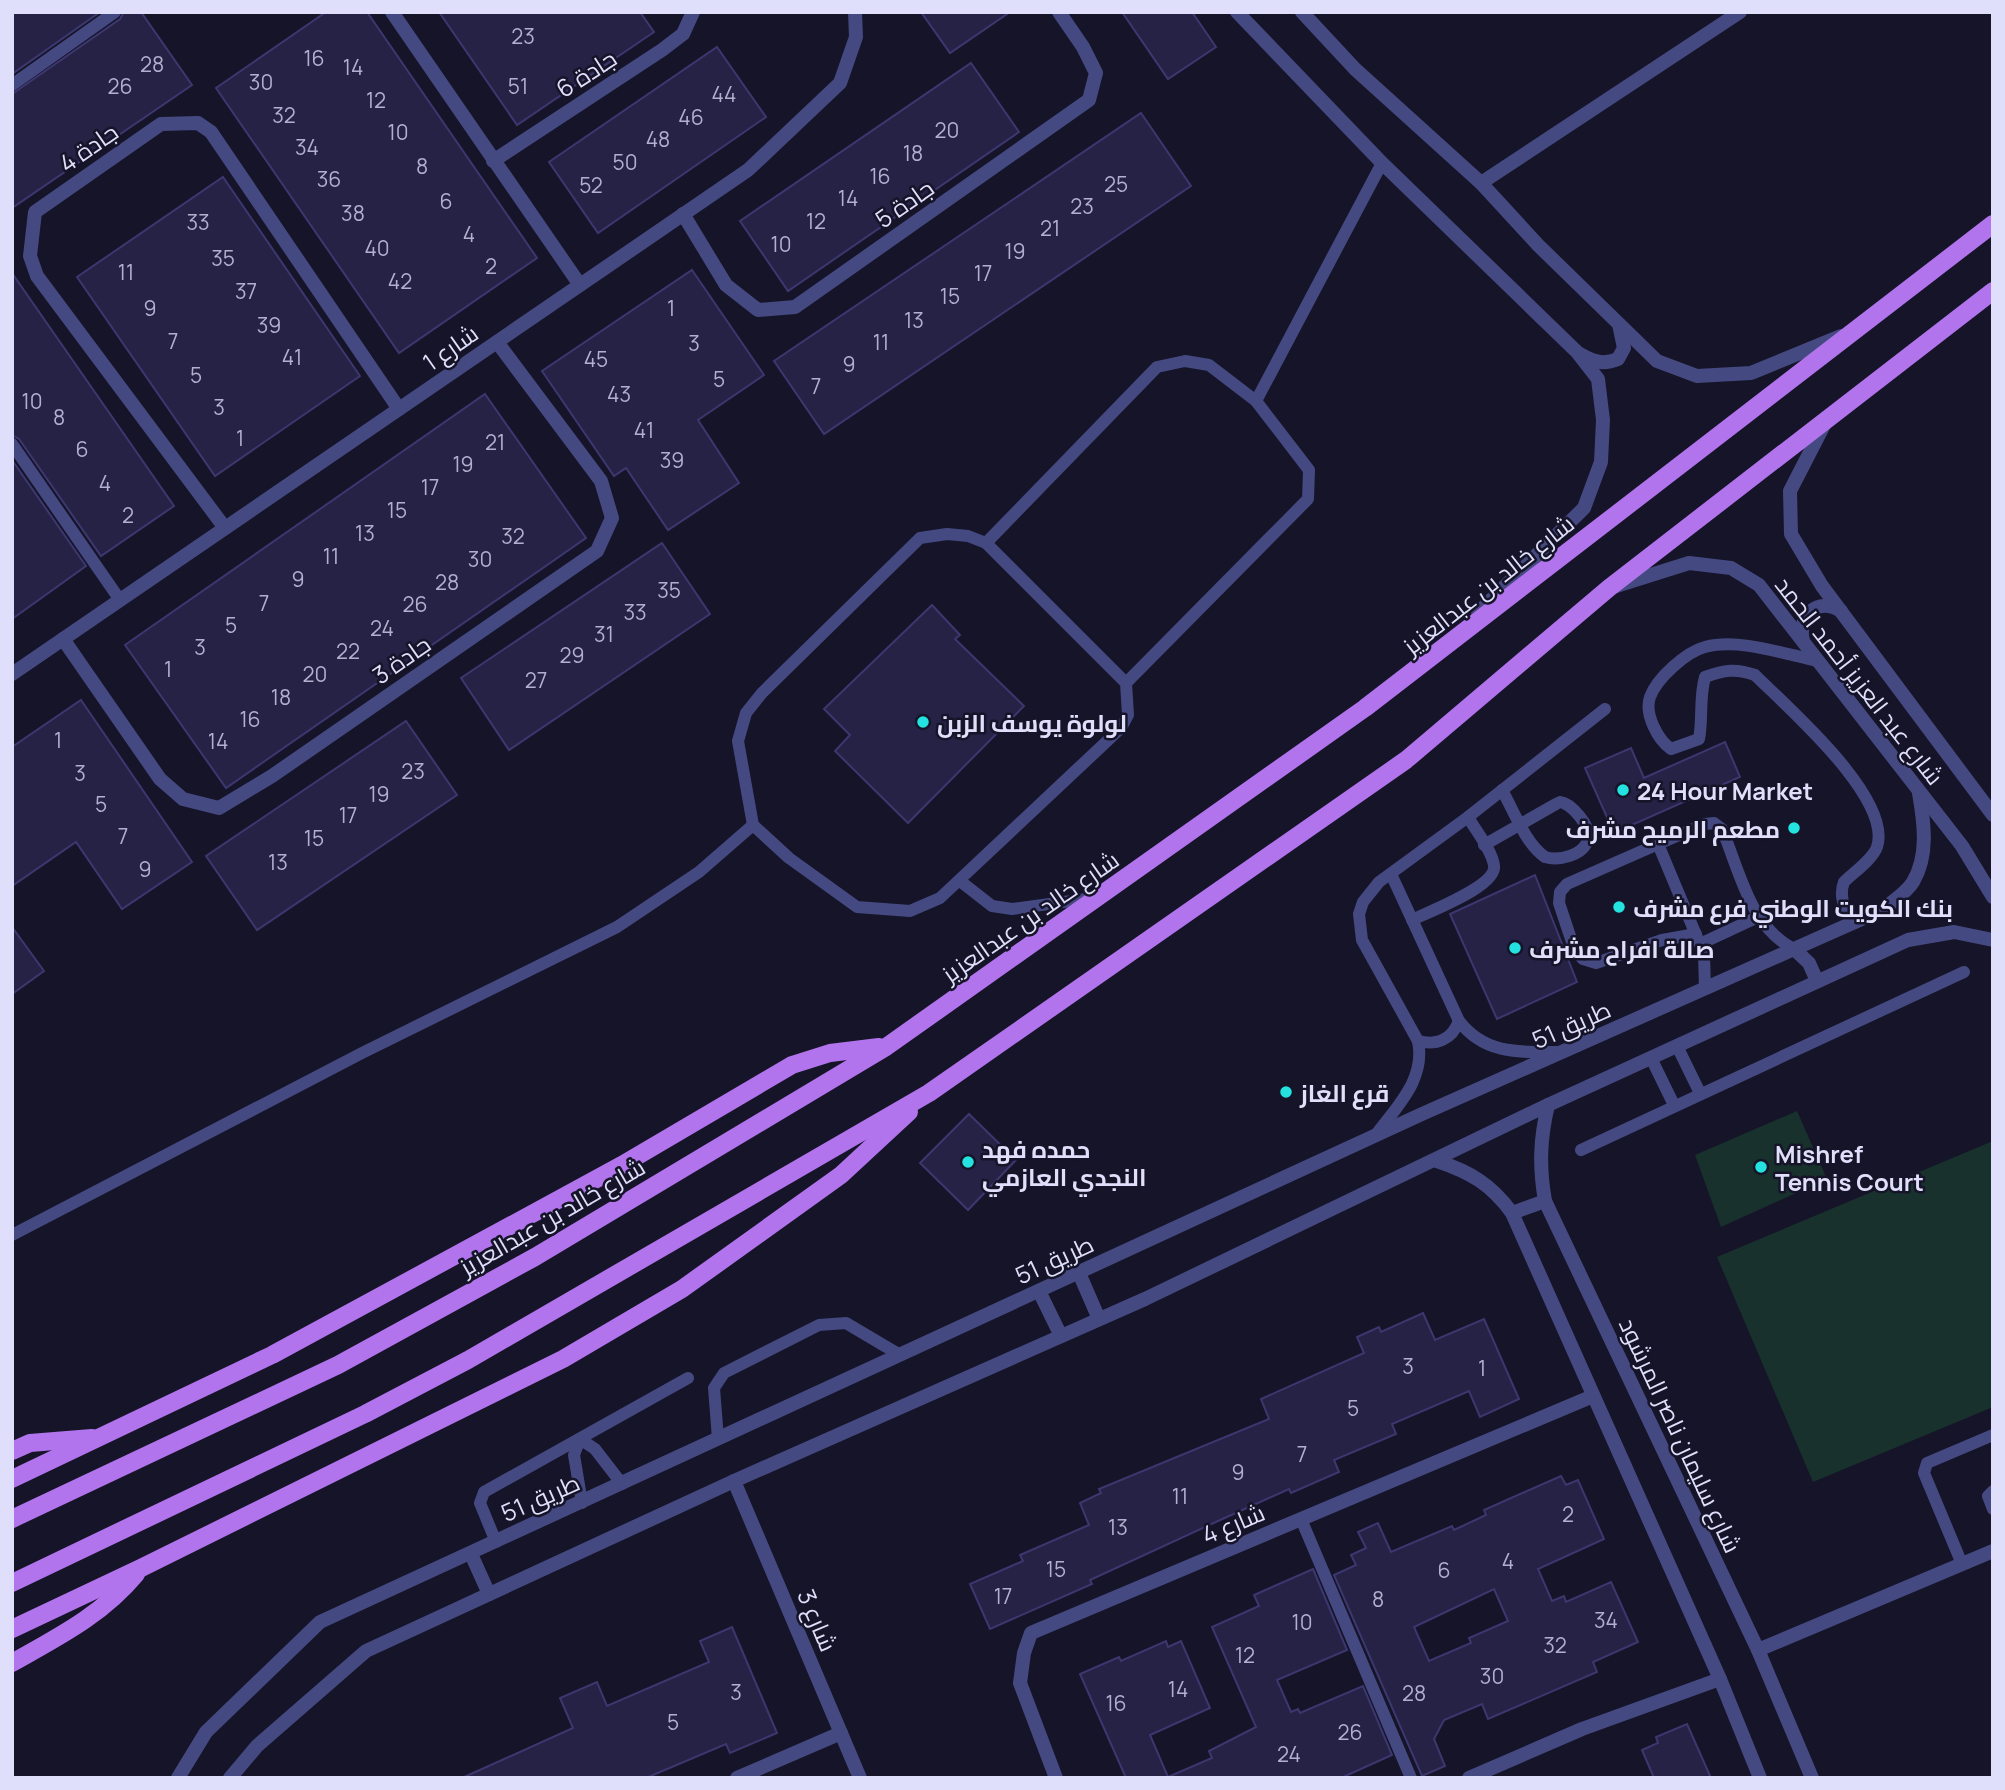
<svg xmlns="http://www.w3.org/2000/svg" width="2005" height="1790" viewBox="0 0 2005 1790" font-family="Manrope,Cairo,sans-serif">
	<rect width="100%" height="100%" fill="#151428"/>
	<g fill="#18312d">
		<path d="M1797,1111L1827,1179L1721,1227L1695,1155Z"/>
		<path d="M1993,1141V1407L1813,1482L1717,1257Z"/>
	</g>
	<g fill="#262246" stroke="#3c376f" stroke-width="2" fill-rule="evenodd">
		<path d="M12,12H100L12,74Z"/>
		<path d="M124,12H141L192,85L12,208V94L120,19Z"/>
		<path d="M326,12H367L537,258L399,353L216,88Z"/>
		<path d="M439,12H640L654,32L517,125Z"/>
		<path d="M921,12H1010L950,53Z"/>
		<path d="M1122,12H1192L1216,47L1168,79Z"/>
		<path d="M717,47L766,117L598,233L549,162Z"/>
		<path d="M971,63L1019,132L788,291L740,221Z"/>
		<path d="M1141,113L1191,186L824,434L774,361Z"/>
		<path d="M223,177L360,376L215,476L77,277Z"/>
		<path d="M692,270L764,375L698,420L739,483L668,530L626,468L614,476L542,371Z"/>
		<path d="M12,273L174,506L101,556L19,439L12,435Z"/>
		<path d="M485,394L586,538L226,788L125,645Z"/>
		<path d="M12,460L86,566L12,619Z"/>
		<path d="M662,543L710,614L509,750L461,678Z"/>
		<path d="M932,605L960,635L955,639L1024,706L908,823L835,751L850,735L824,709Z"/>
		<path d="M81,700L192,862L122,909L76,842L12,886V747Z"/>
		<path d="M406,721L457,795L257,930L206,856Z"/>
		<path d="M1725,742L1740,777L1614,833L1585,768L1631,748L1644,778Z"/>
		<path d="M1535,875L1577,982L1497,1019L1450,914Z"/>
		<path d="M12,927L44,971L12,994Z"/>
		<path d="M969,1114L1016,1160L968,1210L920,1163Z"/>
		<path d="M1423,1313L1435,1340L1484,1319L1519,1399L1480,1417L1469,1391L1392,1424L1396,1434L1334,1460L1339,1472L1291,1493L1289,1489L1218,1521L1090,1580L1092,1584L990,1629L970,1584L1023,1561L1020,1555L1089,1525L1080,1503L1101,1493L1099,1489L1269,1419L1261,1399L1364,1353L1357,1337L1379,1327L1381,1332Z"/>
		<path d="M1561,1476L1566,1485L1578,1480L1604,1539L1538,1569L1552,1601L1564,1596L1566,1602L1611,1582L1638,1642L1593,1662L1597,1672L1488,1719L1482,1704L1444,1720L1434,1739L1445,1766L1422,1776L1334,1575L1356,1565L1351,1555L1366,1548L1358,1532L1378,1523L1391,1552L1452,1526L1454,1530L1486,1515L1484,1510ZM1494,1589L1508,1621L1469,1638L1471,1643L1429,1661L1414,1627Z"/>
		<path d="M1313,1569L1347,1650L1277,1680L1291,1712L1298,1709L1300,1713L1363,1686L1392,1755L1341,1778H1126L1080,1674L1119,1657L1121,1661L1166,1641L1168,1647L1181,1641L1210,1708L1150,1735L1168,1777L1212,1758L1209,1751L1256,1727L1212,1627L1259,1606L1254,1595Z"/>
		<path d="M732,1627L777,1733L730,1753L726,1744L646,1778H462L573,1728L560,1698L597,1682L607,1706L709,1662L700,1641Z"/>
		<path d="M1687,1724L1711,1778H1654L1642,1750L1658,1743L1656,1737Z"/>
	</g>
	<g fill="none" stroke-linecap="round" stroke-linejoin="round">
		<g stroke="#454981" stroke-width="12">
			<path d="M12,85L115,12"/>
			<path d="M1256,401L1382,163"/>
			<path d="M12,444L120,600"/>
			<path d="M947,534L968,536L986,543L1126,683L1128,715L1121,728L940,898L910,911L857,907L789,858L753,825L738,741L746,713L762,693L920,538Z"/>
			<path d="M986,543L1157,367L1185,361L1209,365L1256,401L1309,470L1308,499L1126,683"/>
			<path d="M1818,661C1784,654 1739,638 1705,647C1686,652 1657,678 1650,697C1644,714 1658,740 1671,749L1699,739C1703,719 1699,698 1705,677C1724,670 1736,668 1755,675C1787,707 1893,798 1877,847C1873,859 1853,873 1844,882C1838,897 1846,910 1852,924"/>
			<path d="M1658,844L1567,884L1560,892L1559,903L1575,951L1583,959L1596,963L1662,940L1696,934"/>
			<path d="M1484,845L1556,804L1560,802C1571,803 1592,827 1588,839C1584,856 1558,861 1545,857C1525,843 1514,811 1502,790"/>
			<path d="M1391,874L1459,1021C1485,1055 1520,1052 1559,1052"/>
			<path d="M960,881L992,906L1012,909L1093,898"/>
			<path d="M1412,920C1430,911 1498,886 1494,865C1491,849 1476,831 1468,817"/>
			<path d="M1700,944L1758,917"/>
			<path d="M1705,989L1704,954L1658,844L1705,824L1714,823L1722,829C1740,872 1750,927 1794,949"/>
			<path d="M1418,1041C1437,1046 1452,1039 1459,1021"/>
			<path d="M1677,1046L1700,1093"/>
			<path d="M1651,1058L1674,1105"/>
			<path d="M1375,1136C1396,1107 1426,1080 1418,1041L1362,940L1359,914L1363,902L1379,882L1468,817L1605,709"/>
			<path d="M1581,1150L1964,972"/>
			<path d="M12,1235L362,1053L617,927L699,872L753,825"/>
			<path d="M580,1439L574,1455L582,1503"/>
			<path d="M580,1439L595,1449L622,1484"/>
			<path d="M718,1439L714,1388L724,1373L819,1325L846,1323L900,1355"/>
			<path d="M1993,1491L1988,1496L1993,1509"/>
			<path d="M1301,1519L1411,1778"/>
			<path d="M496,1542L480,1503L484,1492L688,1378"/>
			<path d="M1962,1564L1924,1473L1927,1463L1993,1435"/>
		</g>
		<g stroke="#454981" stroke-width="14">
			<path d="M392,12L580,285"/>
			<path d="M493,161L662,50L683,34L693,12"/>
			<path d="M1481,183L1740,12"/>
			<path d="M683,214L726,285L758,310L795,307L1089,100L1096,73L1083,47L1059,12"/>
			<path d="M225,528L37,276L30,256L35,212L161,124L198,123L211,132L399,409"/>
			<path d="M63,639L160,779L183,799L219,808L272,776L597,551L612,518L601,481L497,342"/>
			<path d="M12,674L748,170L840,83L856,37L855,12"/>
			<path d="M1548,1105C1540,1139 1539,1166 1545,1201L1758,1650L1812,1778"/>
			<path d="M1437,1161C1470,1172 1491,1184 1512,1213L1720,1679L1760,1778"/>
			<path d="M1512,1213L1545,1201"/>
			<path d="M734,1481L860,1778"/>
			<path d="M1758,1650L1993,1551"/>
			<path d="M737,1778L841,1733"/>
			<path d="M1056,1778L1020,1683L1024,1653L1031,1633L1593,1396"/>
			<path d="M1469,1778L1582,1729L1720,1679"/>
		</g>
		<g stroke="#454981" stroke-width="14">
			<path d="M1237,12L1382,163L1577,352L1598,379L1603,420L1601,462L1584,508L1478,613"/>
			<path d="M1302,12L1355,69L1481,183L1538,245L1657,361L1697,376L1751,373L1841,336"/>
			<path d="M1580,354C1594,362 1603,365 1618,359L1624,348L1619,324"/>
			<path d="M1826,421L1790,491L1791,534L1822,586L1993,815"/>
			<path d="M1616,586L1689,563L1731,568L1759,585L1962,846L1993,897"/>
			<path d="M1803,641C1797,617 1817,596 1841,611"/>
			<path d="M1794,949L1809,963L1817,981"/>
			<path d="M1079,1273L1099,1319"/>
			<path d="M1039,1291L1061,1336"/>
			<path d="M471,1554L489,1594"/>
			<path d="M178,1778L206,1732L320,1622L1422,1114L1884,909C1893,901 1907,892 1913,882C1929,855 1924,822 1919,793"/>
			<path d="M230,1778L257,1746L366,1651L734,1481L1145,1299L1548,1105L1908,940L1954,932L1993,940"/>
		</g>
		<g stroke="#b274ed" stroke-width="18">
			<path d="M12,1451L30,1443L92,1438"/>
			<path d="M12,1479L272,1355L622,1165L792,1065L830,1053L879,1047"/>
			<path d="M12,1519L338,1365L535,1257L886,1047L1365,708L1993,224"/>
			<path d="M12,1583L365,1414L468,1360L929,1093L1406,760L1609,588L1993,291"/>
			<path d="M12,1629L141,1568L563,1359L682,1289L841,1175L909,1112"/>
			<path d="M12,1663C58,1637 102,1615 136,1574"/>
		</g>
	</g>
	<g fill="#24e2e0" stroke="#151428" stroke-width="2.5">
		<circle cx="923" cy="722" r="7"/>
		<circle cx="1623" cy="790" r="7"/>
		<circle cx="1794" cy="828" r="7"/>
		<circle cx="1619" cy="907" r="7"/>
		<circle cx="1515" cy="948" r="7"/>
		<circle cx="1286" cy="1092" r="7"/>
		<circle cx="968" cy="1162" r="7"/>
		<circle cx="1761" cy="1167" r="7"/>
	</g>
	<g text-anchor="middle" dominant-baseline="central" stroke-width="5" stroke-linejoin="round" paint-order="stroke">
		<g font-size="21" fill="#b1b0ce">
			<text x="523" y="36">23</text>
			<text x="314" y="58">16</text>
			<text x="152" y="64">28</text>
			<text x="353" y="67">14</text>
			<text x="261" y="82">30</text>
			<text x="120" y="86">26</text>
			<text x="518" y="86">51</text>
			<text x="724" y="94">44</text>
			<text x="376" y="100">12</text>
			<text x="284" y="115">32</text>
			<text x="691" y="117">46</text>
			<text x="947" y="130">20</text>
			<text x="398" y="132">10</text>
			<text x="658" y="139">48</text>
			<text x="307" y="147">34</text>
			<text x="913" y="153">18</text>
			<text x="625" y="162">50</text>
			<text x="422" y="166">8</text>
			<text x="880" y="176">16</text>
			<text x="329" y="179">36</text>
			<text x="1116" y="184">25</text>
			<text x="591" y="185">52</text>
			<text x="848" y="198">14</text>
			<text x="446" y="201">6</text>
			<text x="1082" y="206">23</text>
			<text x="353" y="213">38</text>
			<text x="816" y="221">12</text>
			<text x="198" y="222">33</text>
			<text x="1050" y="228">21</text>
			<text x="469" y="234">4</text>
			<text x="781" y="244">10</text>
			<text x="377" y="248">40</text>
			<text x="1015" y="251">19</text>
			<text x="223" y="258">35</text>
			<text x="491" y="266">2</text>
			<text x="126" y="272">11</text>
			<text x="983" y="273">17</text>
			<text x="400" y="281">42</text>
			<text x="246" y="291">37</text>
			<text x="950" y="296">15</text>
			<text x="150" y="308">9</text>
			<text x="671" y="308">1</text>
			<text x="914" y="320">13</text>
			<text x="269" y="325">39</text>
			<text x="173" y="341">7</text>
			<text x="881" y="342">11</text>
			<text x="694" y="343">3</text>
			<text x="292" y="357">41</text>
			<text x="596" y="359">45</text>
			<text x="849" y="364">9</text>
			<text x="196" y="375">5</text>
			<text x="719" y="379">5</text>
			<text x="816" y="386">7</text>
			<text x="619" y="394">43</text>
			<text x="32" y="401">10</text>
			<text x="219" y="407">3</text>
			<text x="59" y="417">8</text>
			<text x="644" y="430">41</text>
			<text x="240" y="438">1</text>
			<text x="495" y="442">21</text>
			<text x="82" y="449">6</text>
			<text x="672" y="460">39</text>
			<text x="463" y="464">19</text>
			<text x="105" y="483">4</text>
			<text x="430" y="487">17</text>
			<text x="397" y="510">15</text>
			<text x="128" y="515">2</text>
			<text x="365" y="533">13</text>
			<text x="513" y="536">32</text>
			<text x="331" y="556">11</text>
			<text x="480" y="559">30</text>
			<text x="298" y="579">9</text>
			<text x="447" y="582">28</text>
			<text x="669" y="590">35</text>
			<text x="264" y="603">7</text>
			<text x="415" y="604">26</text>
			<text x="635" y="612">33</text>
			<text x="231" y="625">5</text>
			<text x="382" y="628">24</text>
			<text x="604" y="634">31</text>
			<text x="200" y="647">3</text>
			<text x="348" y="651">22</text>
			<text x="572" y="655">29</text>
			<text x="168" y="669">1</text>
			<text x="315" y="674">20</text>
			<text x="536" y="680">27</text>
			<text x="281" y="697">18</text>
			<text x="250" y="719">16</text>
			<text x="58" y="740">1</text>
			<text x="218" y="741">14</text>
			<text x="413" y="771">23</text>
			<text x="80" y="773">3</text>
			<text x="379" y="794">19</text>
			<text x="101" y="804">5</text>
			<text x="348" y="815">17</text>
			<text x="123" y="836">7</text>
			<text x="314" y="838">15</text>
			<text x="278" y="862">13</text>
			<text x="145" y="869">9</text>
			<text x="1408" y="1366">3</text>
			<text x="1482" y="1368">1</text>
			<text x="1353" y="1408">5</text>
			<text x="1302" y="1454">7</text>
			<text x="1238" y="1472">9</text>
			<text x="1180" y="1496">11</text>
			<text x="1568" y="1514">2</text>
			<text x="1118" y="1527">13</text>
			<text x="1508" y="1561">4</text>
			<text x="1056" y="1569">15</text>
			<text x="1444" y="1570">6</text>
			<text x="1003" y="1596">17</text>
			<text x="1378" y="1599">8</text>
			<text x="1606" y="1620">34</text>
			<text x="1302" y="1622">10</text>
			<text x="1555" y="1645">32</text>
			<text x="1245" y="1655">12</text>
			<text x="1492" y="1676">30</text>
			<text x="1178" y="1689">14</text>
			<text x="736" y="1692">3</text>
			<text x="1414" y="1693">28</text>
			<text x="1116" y="1703">16</text>
			<text x="673" y="1722">5</text>
			<text x="1350" y="1732">26</text>
			<text x="1289" y="1754">24</text>
		</g>
		<g font-size="24" fill="#dfdffb" stroke="#151428">
			<text transform="translate(586 73) rotate(-33)">جادة 6</text>
			<text transform="translate(88 147) rotate(-35)">جادة 4</text>
			<text transform="translate(904 203) rotate(-35)">جادة 5</text>
			<text transform="translate(450 347) rotate(-35)">شارع 1</text>
			<text transform="translate(1488 584) rotate(-38)">شارع خالد بن عبدالعزيز</text>
			<text transform="translate(401 659) rotate(-35)">جادة 3</text>
			<text transform="translate(1860 680) rotate(52)">شارع عبد العزيز أحمد الحمد</text>
			<text transform="translate(1030 916) rotate(-35)">شارع خالد بن عبدالعزيز</text>
			<text transform="translate(1571 1024) rotate(-24)">طريق 51</text>
			<text transform="translate(552 1216) rotate(-30)">شارع خالد بن عبدالعزيز</text>
			<text transform="translate(1054 1259) rotate(-25)">طريق 51</text>
			<text transform="translate(1681 1435) rotate(65)">شارع سليمان ناصر المرشود</text>
			<text transform="translate(540 1497) rotate(-24)">طريق 51</text>
			<text transform="translate(1233 1523) rotate(-23)">شارع 4</text>
			<text transform="translate(818 1620) rotate(67)">شارع 3</text>
		</g>
		<g font-size="24" font-weight="bold" fill="#dfdffb" stroke="#151428" text-anchor="start">
			<text x="937" y="722">لولوة يوسف الزبن</text>
			<text x="1637" y="790">24 Hour Market</text>
			<text x="1780" y="828" text-anchor="end">مطعم الرميح مشرف</text>
			<text x="1633" y="907">بنك الكويت الوطني فرع مشرف</text>
			<text x="1529" y="948">صالة افراح مشرف</text>
			<text x="1300" y="1092">قرع الغاز</text>
			<text x="982" y="1148">حمده فهد<tspan x="982" dy="28">النجدي العازمي</tspan></text>
			<text x="1775" y="1153">Mishref<tspan x="1775" dy="28">Tennis Court</tspan></text>
		</g>
	</g>
	<rect width="2005" height="1790" fill="none" stroke="#dfdffb" stroke-width="28"/>
</svg>
